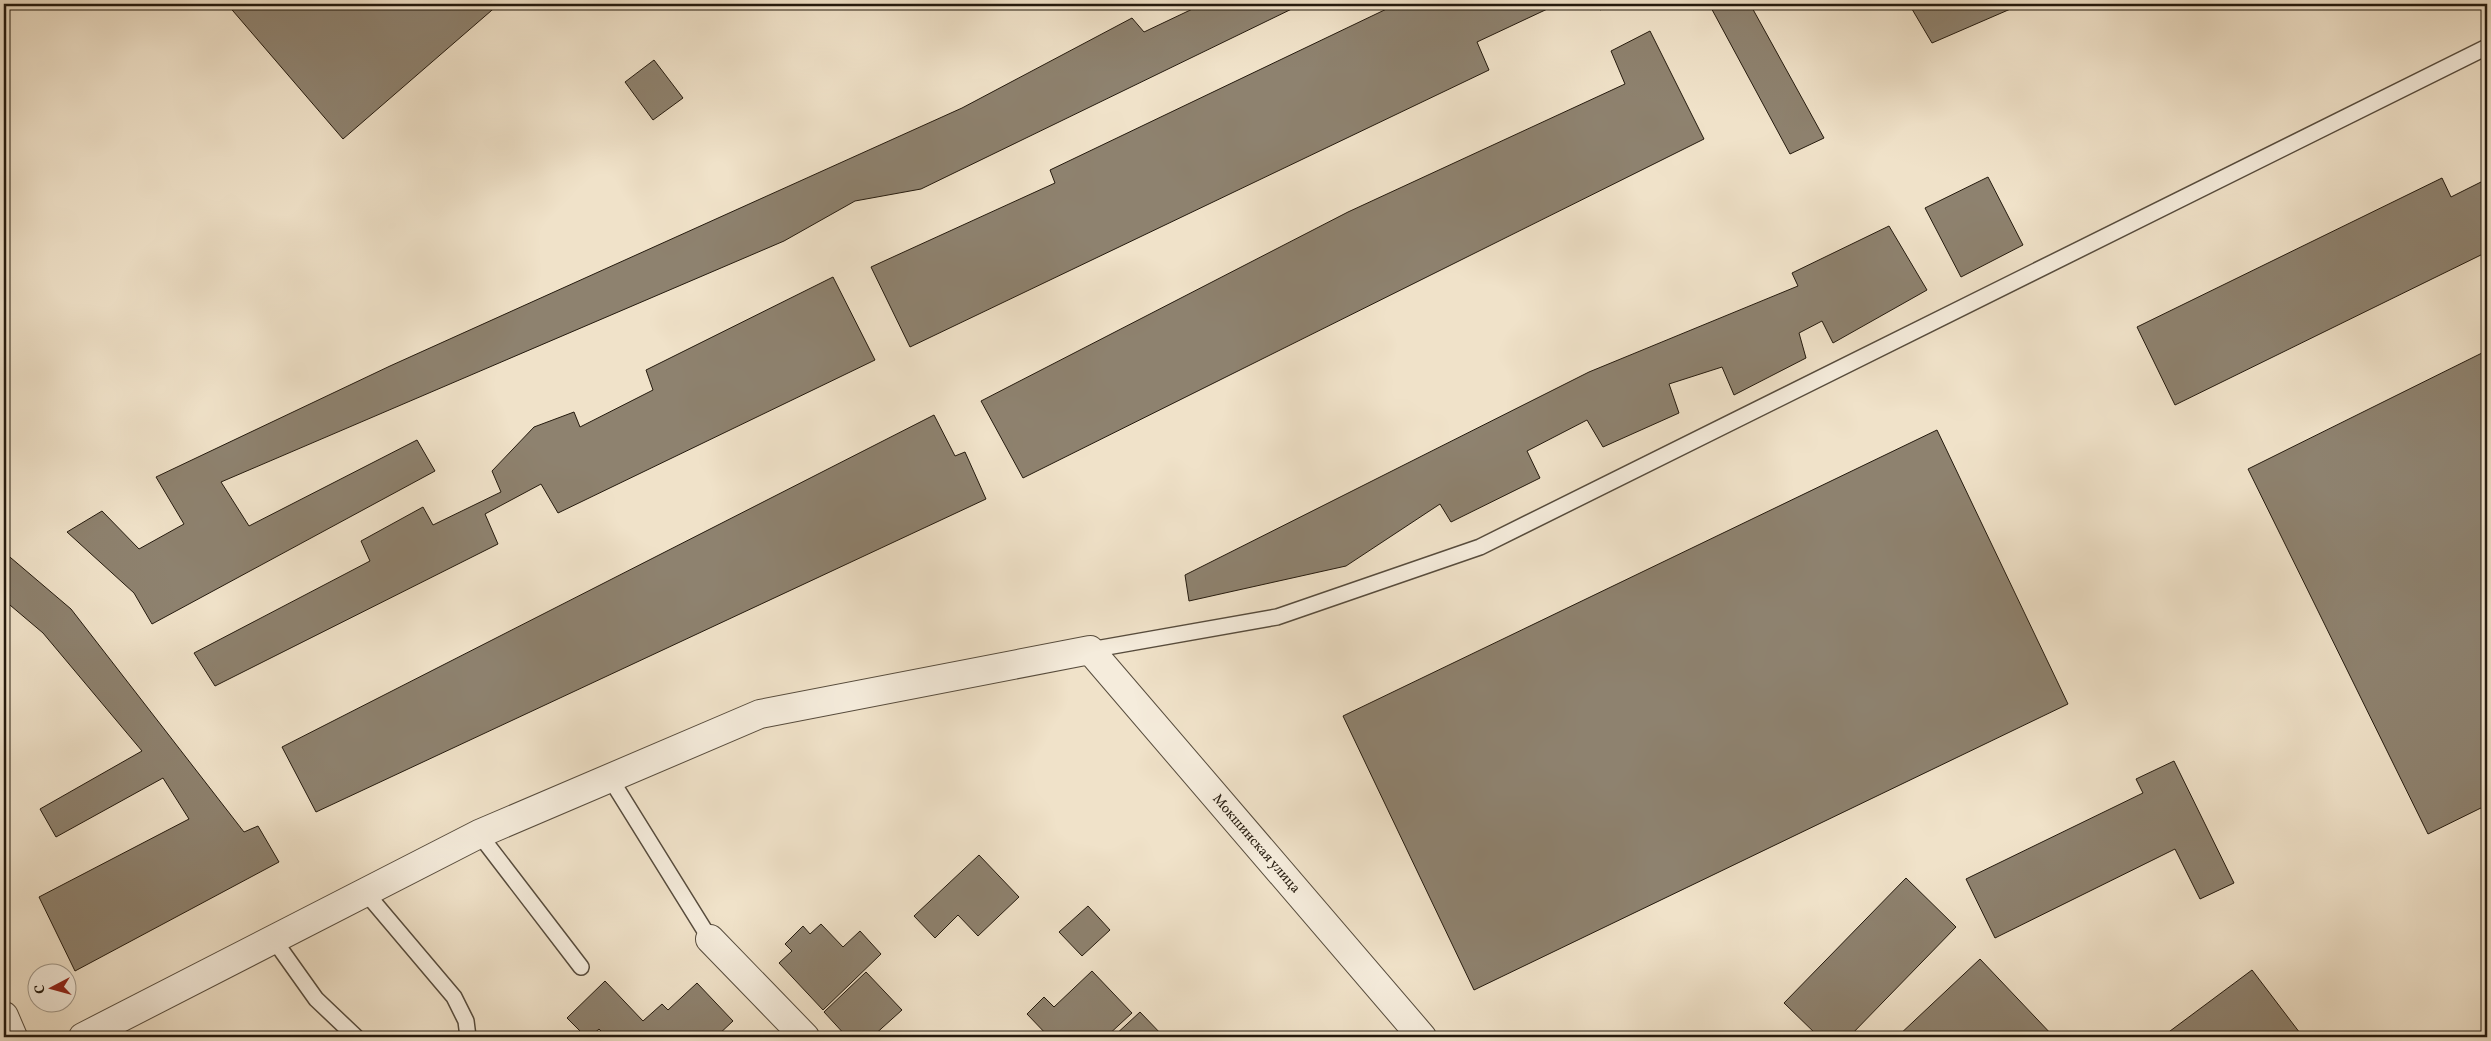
<svg xmlns="http://www.w3.org/2000/svg" width="2491" height="1041" viewBox="0 0 2491 1041" font-family="Vollkorn,serif">
	<rect width="100%" height="100%" fill="#f0e2c9"/>
	<filter id="stains"><feTurbulence type="fractalNoise" baseFrequency=".004" numOctaves="4"/><feColorMatrix values="0 0 0 0 .2 0 0 0 0 .09 0 0 0 0 .02 0 0 0 .5 -.17"/></filter>
	<radialGradient id="worn" r=".72"><stop offset=".6" stop-color="#630" stop-opacity="0"/><stop offset="1" stop-color="#630" stop-opacity=".3"/></radialGradient>
	<g fill="#8e826f" stroke="#241a0e">
		<path d="M227,4H499L343,139Z"/>
		<path d="M1203,4H1302L921,189L855,201L784,241L221,482L249,526L417,440L435,471L152,624L134,593L67,532L102,511L139,549L184,524L156,477L390,366L962,108L1132,18L1144,32Z"/>
		<path d="M1397,4H1558L1477,42L1489,70L910,347L871,267L1055,183L1050,170Z"/>
		<path d="M1596,4H1611L1600,10Z"/>
		<path d="M1709,4H1750L1824,138L1790,154Z"/>
		<path d="M1909,4H2022L1932,43Z"/>
		<path d="M1650,31L1704,139L1023,478L981,401L1348,212L1625,84L1611,51Z"/>
		<path d="M654,60L683,98L653,120L625,82Z"/>
		<path d="M1988,177L2023,245L1961,277L1925,208Z"/>
		<path d="M2442,178L2451,197L2487,179V252L2175,405L2137,327Z"/>
		<path d="M1889,226L1927,290L1833,343L1822,321L1799,333L1806,358L1734,395L1722,367L1669,384L1679,413L1603,447L1587,420L1527,451L1540,478L1451,522L1440,504L1346,566L1189,601L1185,575L1589,372L1798,286L1792,273Z"/>
		<path d="M833,277L875,360L558,513L541,484L485,514L498,544L215,686L194,653L370,561L361,541L423,507L433,525L501,492L492,471L534,427L574,412L580,427L653,390L646,370Z"/>
		<path d="M2486,351L2487,805L2428,834L2248,469Z"/>
		<path d="M934,415L955,456L965,452L986,499L316,812L282,747Z"/>
		<path d="M1937,430L2068,704L1474,990L1343,716Z"/>
		<path d="M4,552L71,609L244,832L258,826L279,862L75,971L39,897L189,819L163,778L56,837L40,809L142,751L43,633L4,600Z"/>
		<path d="M2174,761L2234,883L2200,899L2175,849L1995,938L1966,879L2143,793L2136,779Z"/>
		<path d="M979,855L1019,897L978,936L958,915L935,938L914,916Z"/>
		<path d="M1906,878L1956,927L1849,1037H1819L1784,1003Z"/>
		<path d="M1088,906L1110,930L1082,956L1059,932Z"/>
		<path d="M821,924L843,947L860,931L881,954L823,1010L779,963L792,951L785,944L803,926L810,934Z"/>
		<path d="M1980,959L2054,1037H1897Z"/>
		<path d="M2252,970L2303,1037H2162Z"/>
		<path d="M1092,971L1132,1013L1106,1037H1049L1027,1014L1044,997L1054,1007Z"/>
		<path d="M866,972L902,1010L872,1037H847L824,1012Z"/>
		<path d="M605,981L643,1021L662,1004L668,1010L697,983L733,1021L716,1037H607L599,1029L590,1037H586L567,1018Z"/>
		<path d="M1140,1012L1164,1037H1113Z"/>
		<path d="M2123,1032L2127,1037H2113Z"/>
	</g>
	<g fill="none" stroke-linecap="round" stroke-linejoin="round">
		<g stroke="#574c3d" stroke-width="18">
			<g id="lane">
				<path d="M1090,650L1277,617L1480,547L2487,47"/>
				<path d="M610,778L710,939"/>
				<path d="M479,834L581,967"/>
				<path d="M366,893L454,997L466,1021L468,1037"/>
				<path d="M274,940L316,999L356,1037"/>
			</g>
		</g>
		<g stroke="#574c3d" stroke-width="30">
			<g id="street">
				<path d="M710,939L805,1037"/>
				<path d="M4,1016L13,1037"/>
				<path d="M83,1037L479,834L760,714L1090,650L1422,1037"/>
			</g>
		</g>
		<use href="#lane" stroke="#f5ecdc" stroke-width="15"/>
		<use href="#street" stroke="#f5ecdc" stroke-width="28"/>
	</g>
	<g text-anchor="middle" dominant-baseline="central" stroke-width="5" stroke-linejoin="round" paint-order="stroke">
		<g font-size="14" fill="#241a0e" stroke="#f5ecdc">
			<text transform="translate(1256 844) rotate(49)">Мокшинская улица</text>
		</g>
	</g>
	<rect width="2491" height="1041" fill="none" stroke="#f0e2c9" stroke-width="20"/>
	<rect x="5" y="5" width="2481" height="1031" fill="none" stroke="#241a0e" stroke-width="2.5"/>
	<rect x="10" y="10" width="2471" height="1021" fill="none" stroke="#241a0e"/>
	<g transform="translate(52 988) rotate(264)"><circle r="24" fill="#f5ecdc" stroke="#a1988a"/>
	<path d="M0-4L9 19L0 12L-9 19Z" fill="#8f2418"/>
	<text y="-8" font-size="14" font-weight="bold" text-anchor="middle" fill="#241a0e">С</text>
	</g>
	<rect width="100%" height="100%" filter="url(#stains)"/>
	<rect width="100%" height="100%" fill="url(#worn)"/>
</svg>
